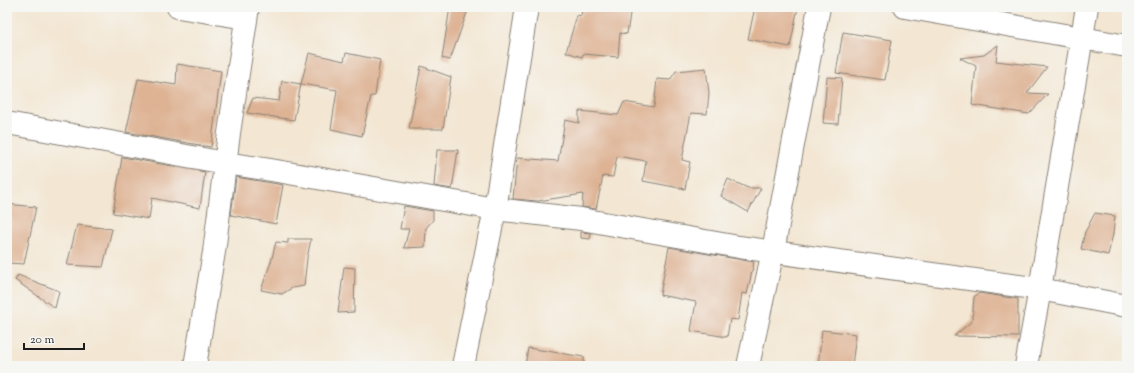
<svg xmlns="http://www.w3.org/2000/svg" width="1134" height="373" viewBox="0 0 1134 373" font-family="'Sorts Mill Goudy',serif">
	<rect width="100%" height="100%" fill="#f6f6f2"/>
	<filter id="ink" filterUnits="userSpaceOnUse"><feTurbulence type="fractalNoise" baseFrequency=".025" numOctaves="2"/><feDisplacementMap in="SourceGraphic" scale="8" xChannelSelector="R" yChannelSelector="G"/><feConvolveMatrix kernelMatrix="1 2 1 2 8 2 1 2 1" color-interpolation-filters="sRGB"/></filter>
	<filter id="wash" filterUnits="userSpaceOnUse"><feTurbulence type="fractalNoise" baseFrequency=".012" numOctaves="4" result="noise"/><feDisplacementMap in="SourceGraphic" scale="16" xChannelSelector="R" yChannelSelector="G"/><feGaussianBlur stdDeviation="0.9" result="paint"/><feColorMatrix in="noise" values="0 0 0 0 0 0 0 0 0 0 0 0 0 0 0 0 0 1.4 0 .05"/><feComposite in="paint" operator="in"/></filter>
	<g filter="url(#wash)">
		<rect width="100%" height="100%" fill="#f3e6d2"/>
		<g id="blocks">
			<g fill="#deb394">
				<path d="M450,7H469L450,60L442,58Z"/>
				<path d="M593,7H631L627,34L620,33L618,57L583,54L582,57L566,52L577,15L581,16L582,10L592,11Z"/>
				<path d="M755,7H798L790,47L748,39Z"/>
				<path d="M843,32L892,40L885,80L836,73Z"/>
				<path d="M998,45L996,61L1047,67L1027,93L1048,94L1029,114L972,105L976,66L960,58L984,55Z"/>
				<path d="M309,53L344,61L346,53L380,60L375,96H371L362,136L331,129L337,90L301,84Z"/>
				<path d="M177,64L221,71L211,147L126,132L138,79L176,85Z"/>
				<path d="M421,66L451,77L443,129H409Z"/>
				<path d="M706,68L709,93L707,114L691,113L682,160L690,162L685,189L643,181L646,161L617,156L613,177L603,176L596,209L582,207L583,194L538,201L513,199L517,158L558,161L565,120L579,123V111L618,115L624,102L654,107L657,79L670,80L676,71Z"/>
				<path d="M827,77L842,78L838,124L823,123Z"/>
				<path d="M282,81L301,84L294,120L247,113L253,98L279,101Z"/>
				<path d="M437,150H458L452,189L434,186Z"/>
				<path d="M122,157L205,172L200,208L152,198L149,219L113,213Z"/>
				<path d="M236,177L283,185L276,224L231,215Z"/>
				<path d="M728,179L748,188H761L748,212L721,196Z"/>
				<path d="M7,204L36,207L24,264L7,263Z"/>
				<path d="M404,206L433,211V220L426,228L425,247L404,248L409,229H400Z"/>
				<path d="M1095,213L1115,216L1113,234L1108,255L1081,249L1085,232Z"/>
				<path d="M77,225L112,229L103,267L67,265Z"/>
				<path d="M581,232L591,233L590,239L581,238Z"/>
				<path d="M288,239H311L307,258L304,286L292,288L282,294L261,290L271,262L276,242L288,243Z"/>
				<path d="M669,247L754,262L747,294L742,293L738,320L730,319L727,337L691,331L696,302L660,295Z"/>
				<path d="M344,267L355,268L354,312L338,313Z"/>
				<path d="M18,275L59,291L55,308L15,280Z"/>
				<path d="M979,293L1018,299V337L954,336L972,321L974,297Z"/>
				<path d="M822,330L856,334L852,366H818Z"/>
				<path d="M528,348L584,357V366H525Z"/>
			</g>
		</g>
	</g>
	<g filter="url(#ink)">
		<use href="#blocks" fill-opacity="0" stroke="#888177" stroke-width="1"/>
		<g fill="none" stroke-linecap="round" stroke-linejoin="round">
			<g stroke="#888177" stroke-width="24">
				<g id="minor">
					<path d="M178,7L246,18"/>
					<path d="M905,7L1127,46"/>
					<path d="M7,123L225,163L271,170L495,209L581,219L739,247L1040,289L1127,306"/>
					<path d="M195,366L214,252L229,133L248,7"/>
					<path d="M463,366L495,209L527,7"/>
					<path d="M748,366L773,251L819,7"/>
					<path d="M1026,366L1040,289L1087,7"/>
				</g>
			</g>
			<use href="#minor" stroke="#fff" stroke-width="22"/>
		</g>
	</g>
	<rect width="1134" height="373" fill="none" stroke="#f6f6f2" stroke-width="24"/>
	<path d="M24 343v6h60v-6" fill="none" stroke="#1c1c1c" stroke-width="2"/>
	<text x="30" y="343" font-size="12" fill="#1c1c1c" stroke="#f6f6f2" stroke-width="3" paint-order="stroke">20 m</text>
</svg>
